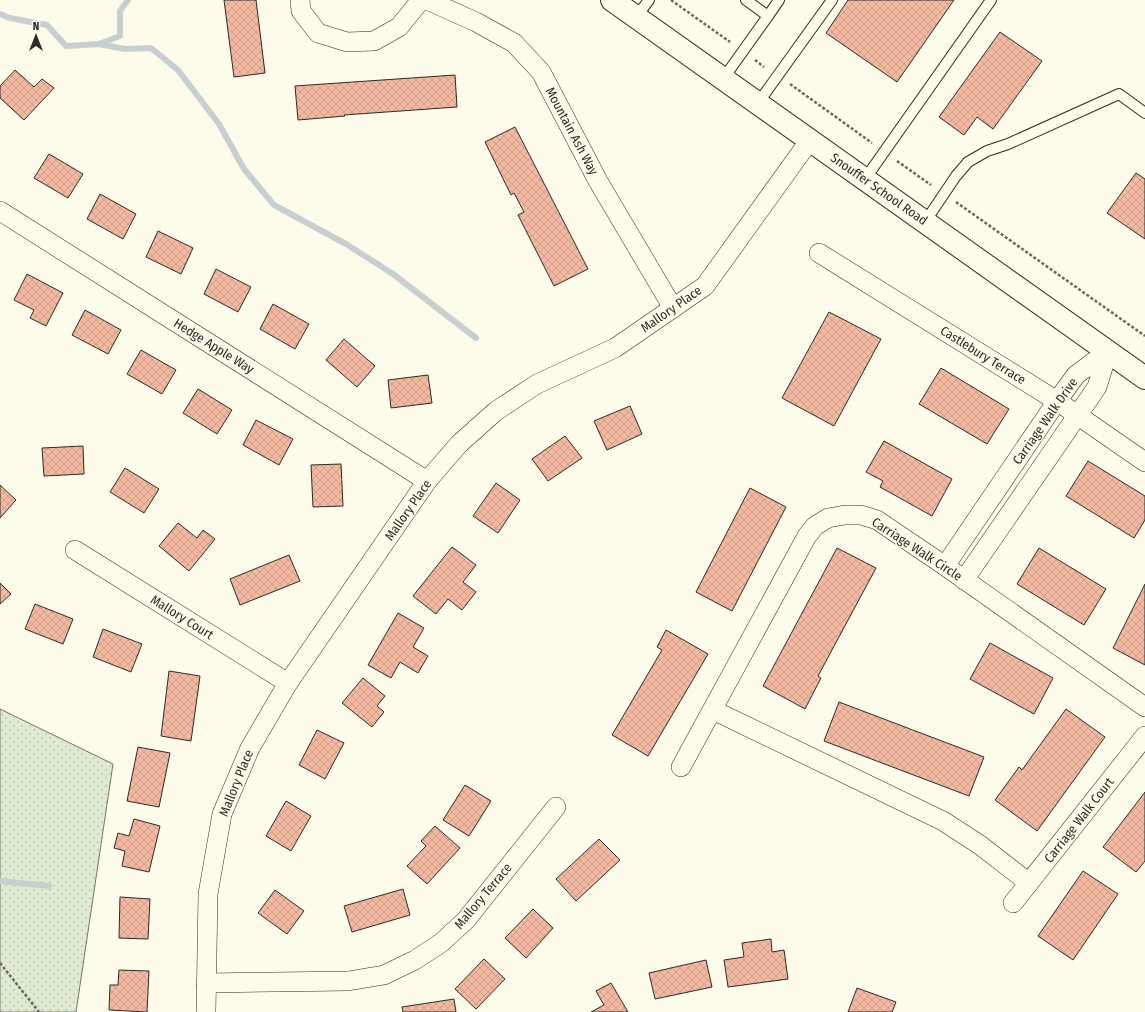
<svg xmlns="http://www.w3.org/2000/svg" width="1145" height="1012" viewBox="0 0 1145 1012" font-family="'Fira Sans Condensed',sans-serif">
	<defs>
		<pattern id="grass-dots" width="8" height="8" patternUnits="userSpaceOnUse"><rect width="8" height="8" fill="#deebd1"/><path d="M2 2h.1M6 6h.1" fill="none" stroke="#bfcab4" stroke-width="1.8" stroke-linecap="round"/></pattern>
		<pattern id="building-cross-hatch" width="8" height="8" patternUnits="userSpaceOnUse"><rect width="8" height="8" fill="#f2b8a0"/><path d="M0 0l8 8M0 8l8-8" fill="none" stroke="#d09e8a"/></pattern>
	</defs>
	<rect width="100%" height="100%" fill="#fdfbea"/>
	<path fill="url(#grass-dots)" stroke="#74746e" d="M0,709L113,764L76,1012H0Z"/>
	<g fill="none" stroke-linecap="round" stroke-linejoin="round">
		<g stroke="#c7d0d0" stroke-width="6">
			<path d="M0,14L10,18L47,25L66,46L99,44L120,36V11L128,0"/>
			<path d="M99,44L125,49L151,48L178,70L219,124L244,169L274,205L346,244L393,274L476,338"/>
			<path d="M0,881L49,886"/>
		</g>
	</g>
	<g fill="url(#building-cross-hatch)" stroke="#2b2b2b">
		<path d="M224,0H256L265,73L234,77Z"/>
		<path d="M848,0H954L897,82L826,33Z"/>
		<path d="M1000,32L1042,61L993,129L977,117L964,135L939,117Z"/>
		<path d="M15,70L34,87L42,79L54,88L24,120L0,98V86Z"/>
		<path d="M455,75L457,107L344,115L345,116L298,120L295,86Z"/>
		<path d="M515,127L588,269L554,286L518,215L524,212L514,193L511,195L485,142Z"/>
		<path d="M49,154L83,174L68,198L34,178Z"/>
		<path d="M1136,173L1145,179V239L1107,213Z"/>
		<path d="M100,194L136,214L123,239L87,219Z"/>
		<path d="M158,231L193,248L181,274L146,257Z"/>
		<path d="M216,269L251,287L238,312L204,294Z"/>
		<path d="M27,274L63,293L46,326L30,318L34,310L14,300Z"/>
		<path d="M273,304L309,324L295,349L260,329Z"/>
		<path d="M85,310L121,330L108,354L72,335Z"/>
		<path d="M829,312L881,339L834,426L782,398Z"/>
		<path d="M344,339L375,366L357,387L326,360Z"/>
		<path d="M141,350L176,370L162,394L127,374Z"/>
		<path d="M941,368L1009,409L987,444L919,404Z"/>
		<path d="M428,375L432,403L391,408L388,380Z"/>
		<path d="M198,389L232,410L217,434L183,413Z"/>
		<path d="M630,406L642,434L607,450L594,421Z"/>
		<path d="M256,420L293,439L279,465L243,445Z"/>
		<path d="M565,436L582,458L548,481L532,459Z"/>
		<path d="M884,441L952,479L932,516L880,487L883,481L866,472Z"/>
		<path d="M83,446L84,474L44,476L42,448Z"/>
		<path d="M1088,461L1145,496V520L1134,538L1066,496Z"/>
		<path d="M341,464L343,506L313,507L311,465Z"/>
		<path d="M125,468L159,489L144,513L110,492Z"/>
		<path d="M496,483L520,500L498,533L473,516Z"/>
		<path d="M0,485L16,500L0,518Z"/>
		<path d="M750,488L786,507L732,611L696,592Z"/>
		<path d="M178,523L197,538L203,530L215,539L189,571L159,546Z"/>
		<path d="M452,547L476,565L463,582L476,592L462,610L448,599L436,614L413,596Z"/>
		<path d="M837,548L876,568L818,676L821,678L805,709L763,686Z"/>
		<path d="M1039,548L1106,589L1084,625L1017,584Z"/>
		<path d="M289,555L300,581L240,605L230,579Z"/>
		<path d="M0,583L11,594L0,604Z"/>
		<path d="M1145,584V665L1113,648Z"/>
		<path d="M35,604L73,619L63,644L25,629Z"/>
		<path d="M398,613L424,628L413,647L428,656L418,673L400,662L391,678L368,665Z"/>
		<path d="M103,629L142,644L131,672L93,657Z"/>
		<path d="M666,630L708,654L648,756L612,735L662,650L657,647Z"/>
		<path d="M990,643L1053,678L1034,714L970,679Z"/>
		<path d="M169,671L200,676L191,741L161,736Z"/>
		<path d="M363,678L385,696L377,706L384,712L372,727L342,703Z"/>
		<path d="M839,702L984,757L969,796L824,741Z"/>
		<path d="M1066,709L1105,737L1037,831L995,800L1019,767L1022,770Z"/>
		<path d="M317,730L344,743L325,779L299,765Z"/>
		<path d="M138,747L170,753L159,807L127,801Z"/>
		<path d="M465,785L491,801L469,836L443,820Z"/>
		<path d="M1145,792V861L1136,872L1103,847Z"/>
		<path d="M286,801L311,816L291,851L266,836Z"/>
		<path d="M134,819L160,826L149,872L122,866L125,851L114,848L118,833L129,836Z"/>
		<path d="M435,826L460,848L427,884L407,866L426,846L421,841Z"/>
		<path d="M599,839L620,860L576,901L556,879Z"/>
		<path d="M1083,871L1118,894L1073,960L1038,936Z"/>
		<path d="M403,889L410,915L352,932L344,906Z"/>
		<path d="M275,890L304,911L287,934L258,913Z"/>
		<path d="M120,897L150,899L148,939L119,938Z"/>
		<path d="M533,909L553,928L526,958L505,938Z"/>
		<path d="M771,939L772,952L784,950L788,979L728,987L724,960L744,957L742,943Z"/>
		<path d="M484,959L505,979L476,1009L455,989Z"/>
		<path d="M706,960L712,987L655,999L649,973Z"/>
		<path d="M119,970L149,971L147,1012L109,1010L110,985H118Z"/>
		<path d="M611,983L628,1012H591L604,1005L596,991Z"/>
		<path d="M857,988L896,1002L892,1012H848Z"/>
		<path d="M454,999L456,1012H403L402,1007Z"/>
	</g>
	<g fill="none" stroke-linecap="round" stroke-linejoin="round">
		<g stroke="#2b2b2b" stroke-width="12">
			<g id="lane">
				<path d="M768,16L779,0"/>
				<path d="M636,17L649,0"/>
				<path d="M723,79L768,16L746,0"/>
				<path d="M758,103L832,0"/>
				<path d="M865,179L991,0"/>
				<path d="M925,222L956,176L968,162L987,151L1008,144L1119,94L1145,113"/>
			</g>
		</g>
		<g stroke="#2b2b2b" stroke-width="20">
			<g id="street">
				<path d="M300,0L301,11L318,33L347,42L374,41L399,27L421,0"/>
				<path d="M427,0L476,22L514,43L541,72L598,181L673,308"/>
				<path d="M0,211L427,481"/>
				<path d="M819,253L1057,401L1145,462"/>
				<path d="M75,550L288,683"/>
				<path d="M945,566L1057,401L1076,375L1108,351"/>
				<path d="M964,580L1097,387L1108,351"/>
				<path d="M713,710L943,821L980,845L1029,883"/>
				<path d="M681,767L807,536L815,526L828,518L845,515H861L877,520L945,566L1145,707"/>
				<path d="M1013,903L1145,736"/>
				<path d="M206,983L348,981L384,975L415,960L441,943L466,920L556,807"/>
				<path d="M206,1012L208,894L222,814L250,748L288,683L427,481L459,444L496,411L537,384L615,348L705,286L810,140"/>
			</g>
		</g>
		<g stroke="#2b2b2b" stroke-width="24">
			<path id="secondary" d="M612,0L1145,378"/>
		</g>
		<g stroke="#6a6964" stroke-width="2.5" stroke-dasharray="3 2" stroke-linecap="butt">
			<path d="M671,0L730,42"/>
			<path d="M755,60L764,67"/>
			<path d="M790,84L872,143"/>
			<path d="M897,161L931,185"/>
			<path d="M956,202L1145,336"/>
			<path d="M0,963L39,1012"/>
		</g>
		<use href="#lane" stroke="#fdfbea" stroke-width="10"/>
		<use href="#street" stroke="#fdfbea" stroke-width="19"/>
		<use href="#secondary" stroke="#fdfbea" stroke-width="22"/>
	</g>
	<g text-anchor="middle" dominant-baseline="central" stroke-width="3" stroke-linejoin="round" paint-order="stroke">
		<g font-size="13" fill="#2b2b2b" stroke="#fdfbea">
			<text transform="translate(572 131) rotate(62)">Mountain Ash Way</text>
			<text transform="translate(879 189) rotate(35)">Snouffer School Road</text>
			<text transform="translate(671 309) rotate(-35)">Mallory Place</text>
			<text transform="translate(214 346) rotate(32)">Hedge Apple Way</text>
			<text transform="translate(983 355) rotate(32)">Castlebury Terrace</text>
			<text transform="translate(1045 421) rotate(-55)">Carriage Walk Drive</text>
			<text transform="translate(408 510) rotate(-55)">Mallory Place</text>
			<text transform="translate(917 549) rotate(33)">Carriage Walk Circle</text>
			<text transform="translate(182 617) rotate(32)">Mallory Court</text>
			<text transform="translate(236 783) rotate(-68)">Mallory Place</text>
			<text transform="translate(1079 820) rotate(-52)">Carriage Walk Court</text>
			<text transform="translate(483 896) rotate(-50)">Mallory Terrace</text>
		</g>
	</g>
	<g transform="translate(36 36)" stroke="#fdfbea" stroke-width="3" paint-order="stroke">
	<path d="M0-3L7 15L0 10L-7 15Z" fill="#2b2b2b"/>
	<text y="-6" font-size="11" font-weight="bold" text-anchor="middle" fill="#2b2b2b">N</text>
	</g>
</svg>
